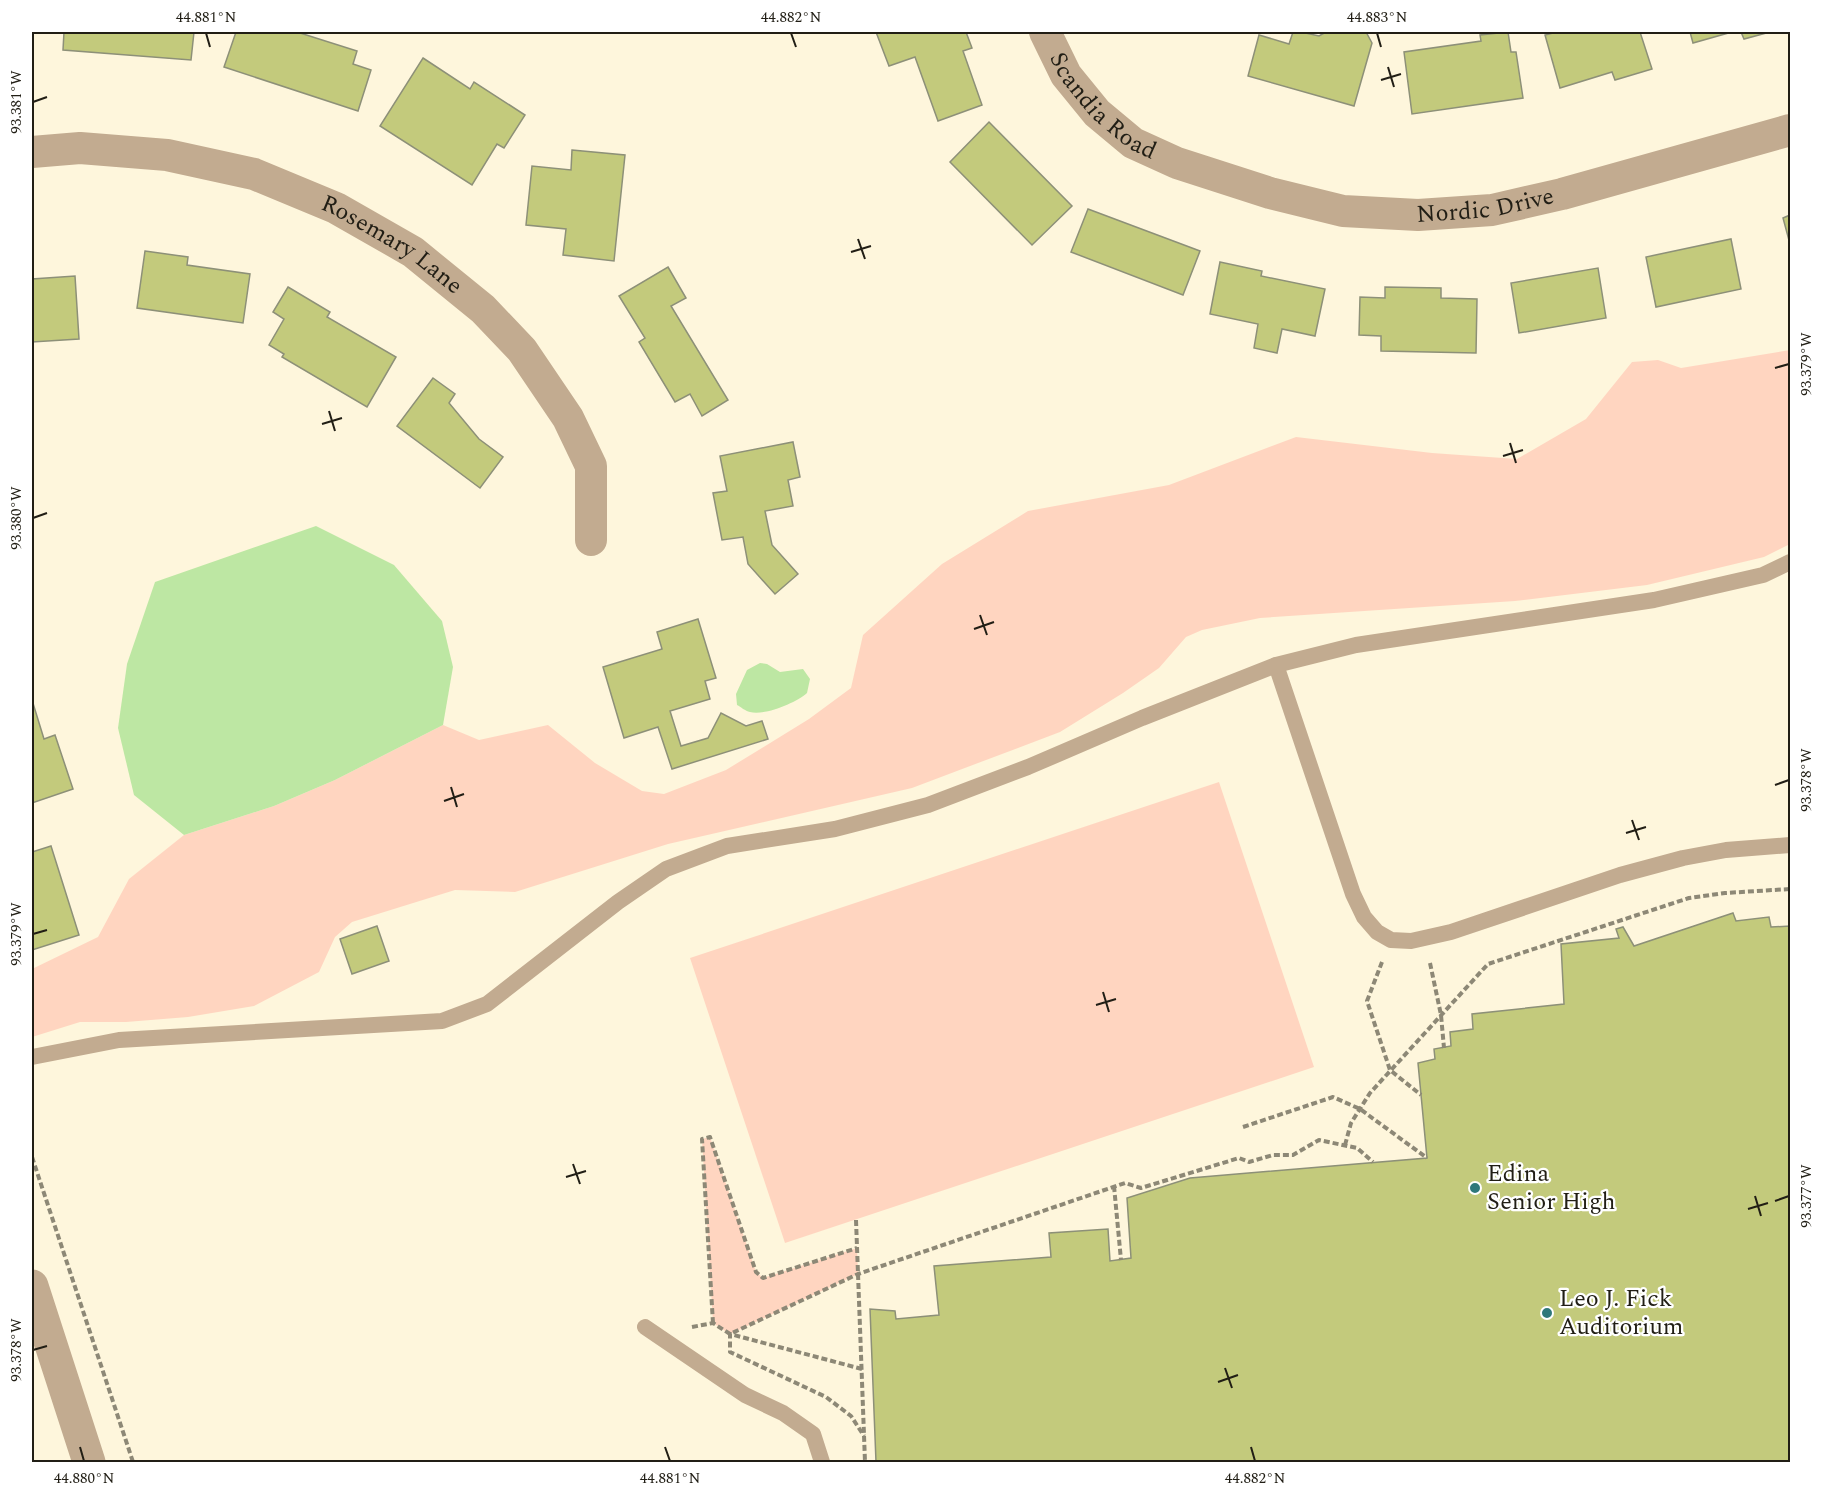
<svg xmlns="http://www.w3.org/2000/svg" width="1822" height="1494" viewBox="0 0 1822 1494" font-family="Spectral,serif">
	<rect width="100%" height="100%" fill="#fef6dc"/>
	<g fill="#ffd5c0">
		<path d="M1790,350V544L1764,557L1647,585L1515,601L1260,618L1202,630L1186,637L1159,668L1123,693L1060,732L912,788L668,844L515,892L455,890L352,922L335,937L319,972L254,1006L188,1017L126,1022H80L32,1037V969L98,937L129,879L184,835L274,806L335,780L443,725L479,740L548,725L595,763L642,791L664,794L726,770L809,719L851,688L863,635L942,564L1028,511L1169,485L1296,437L1432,453L1517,459L1586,419L1632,362L1658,360L1681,368Z"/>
		<path d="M1219,782L1314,1067L785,1243L690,958Z"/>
		<path d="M710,1137L756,1272L763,1278L857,1248L858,1274L730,1334L713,1323L702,1139Z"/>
	</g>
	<g fill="#bde7a3">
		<path d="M316,526L394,565L442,621L453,667L443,725L335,780L274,806L184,835L134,795L118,728L127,664L155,582Z"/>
		<path d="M760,663L767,664L780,672L803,669L810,679L807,693C796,703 764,716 750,712C745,711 741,707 737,705L736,694L747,670Z"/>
	</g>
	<g fill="#c3ca7c" stroke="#8d9078" stroke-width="1.5">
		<path d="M64,32H194L191,60L63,50Z"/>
		<path d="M236,32H297L357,51L353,64L371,70L358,111L224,67Z"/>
		<path d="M876,32H966L972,48L963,51L982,105L938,121L915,57L889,66Z"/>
		<path d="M1293,32H1301L1319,36L1326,32H1366L1372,43L1354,106L1248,76L1259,35L1289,44Z"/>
		<path d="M1508,32L1511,52H1516L1523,98L1412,114L1404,52L1481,41L1480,35Z"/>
		<path d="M1557,32H1640L1652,69L1615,80L1612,72L1560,88L1545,35Z"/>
		<path d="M1690,32H1732L1693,43Z"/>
		<path d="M1741,32H1770L1744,39Z"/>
		<path d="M423,58L470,89L474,82L525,115L504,148L497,144L472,185L380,126Z"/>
		<path d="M989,122L1072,206L1032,245L950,162Z"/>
		<path d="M572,150L625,155L614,261L563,255L566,229L526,225L532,166L571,170Z"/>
		<path d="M1088,209L1200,251L1183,295L1071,252Z"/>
		<path d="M1790,215V244L1783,218Z"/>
		<path d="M1731,239L1741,289L1656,307L1646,257Z"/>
		<path d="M145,251L188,257L187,265L250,274L243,323L137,308Z"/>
		<path d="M1220,262L1262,271L1261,276L1325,289L1315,336L1282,329L1277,353L1254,348L1258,324L1210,314Z"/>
		<path d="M668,267L686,298L671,306L728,400L702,416L690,394L675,402L639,342L645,338L619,296Z"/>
		<path d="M1598,268L1606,318L1519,333L1511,283Z"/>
		<path d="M75,276L79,339L32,342V279Z"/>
		<path d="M288,287L330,312L327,317L396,357L367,407L282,357L284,354L269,345L284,319L273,312Z"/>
		<path d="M1385,287L1441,288V298L1477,299L1476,353L1381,351V336L1359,335L1360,297L1385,298Z"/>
		<path d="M433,378L455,394L449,403L479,439L503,457L480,488L397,426Z"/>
		<path d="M793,442L800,477L788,480L793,506L765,511L772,545L798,574L775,594L748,564L743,537L722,540L713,493L727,491L720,456Z"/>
		<path d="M698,619L716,678L705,681L710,699L670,711L681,746L708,738L721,713L746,726L762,721L768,739L672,769L658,727L624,738L603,667L662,649L657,632Z"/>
		<path d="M32,700L44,739L55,735L73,789L32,803Z"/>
		<path d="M51,846L79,935L32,950V852Z"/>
		<path d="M1733,913L1736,921L1769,917L1771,927L1790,926V1462H876L870,1309L895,1311L896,1319L939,1315L934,1266L1051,1257L1049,1233L1108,1229L1110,1261L1131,1258L1127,1198L1190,1178L1427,1158L1418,1063L1435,1059L1434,1049L1451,1046L1450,1032L1473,1029L1472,1014L1564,1004L1561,944L1619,938L1616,929L1623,927L1634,946Z"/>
		<path d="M377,926L389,961L352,974L340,939Z"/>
	</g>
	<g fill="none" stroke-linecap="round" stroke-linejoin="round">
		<g stroke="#8d8876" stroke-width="4" stroke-dasharray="6 3" stroke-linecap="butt">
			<path d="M1382,962L1367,1001L1390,1070L1421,1095"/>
			<path d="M1430,963L1441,1015L1444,1048"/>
			<path d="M1243,1127L1333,1097L1360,1109L1427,1158"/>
			<path d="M1345,1145L1351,1123L1370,1093L1488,964L1689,898L1725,893L1790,889"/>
			<path d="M32,1157L133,1462"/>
			<path d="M1114,1186L1121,1260"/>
			<path d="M856,1220L865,1462"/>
			<path d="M713,1323L702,1139L710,1137L756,1272L763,1278L857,1248"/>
			<path d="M692,1327L713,1323L730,1334L858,1274L1125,1183L1141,1188L1239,1158L1249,1162L1273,1155H1293L1319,1140L1357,1148L1373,1162"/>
			<path d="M862,1369L730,1334V1352L826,1397L851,1416L864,1436"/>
		</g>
		<g stroke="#c2ab90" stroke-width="16">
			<path d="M1276,665L1353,894L1364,917L1377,932L1391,940L1411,941L1451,932L1620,875L1683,858L1726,850L1790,845"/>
			<path d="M32,1057L119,1040L442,1021L487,1004L618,902L666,869L727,846L835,829L928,805L1028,767L1142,718L1276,665L1356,645L1654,600L1763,575L1790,562"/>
			<path d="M645,1327L745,1395L783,1413L813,1434L822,1462"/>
		</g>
		<g stroke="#c2ab90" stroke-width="32">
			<path id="s1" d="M1045,32L1066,75L1097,113L1133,143L1177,163L1270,193L1343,211L1418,215L1492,210L1562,194L1790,130"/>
			<path id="s2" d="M32,152L80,148L167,155L254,174L336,208L413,252L483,309L522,350L568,418L591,466V540"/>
		</g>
		<path stroke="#c2ab90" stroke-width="33" d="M32,1286L89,1462"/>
	</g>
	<path fill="none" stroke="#211e15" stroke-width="2" d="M206,33L210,47M791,33L796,47M1377,33L1381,47M1388,67L1394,87M1381,80L1401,74M33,102L47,97M858,239L865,259M851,252L871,246M1775,368L1789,364M329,411L335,431M322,424L342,418M1510,443L1516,463M1503,456L1523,450M33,518L47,513M980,615L987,635M974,629L994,622M1775,785L1789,780M451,787L457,807M444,801L464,794M1632,820L1639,840M1626,833L1646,827M33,934L47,930M1103,992L1109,1012M1096,1005L1116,999M573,1164L580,1184M566,1177L586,1171M1755,1196L1761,1216M1775,1201L1789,1196M1748,1209L1768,1203M33,1350L47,1346M1225,1368L1232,1388M1218,1382L1238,1375M80,1447L84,1461M665,1447L670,1461M1251,1447L1255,1461"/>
	<g fill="#2f787a" stroke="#fff" stroke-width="2">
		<circle cx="1475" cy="1188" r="6"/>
		<circle cx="1547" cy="1313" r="6"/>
	</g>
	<g text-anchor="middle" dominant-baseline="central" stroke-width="4.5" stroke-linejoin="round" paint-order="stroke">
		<g font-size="24" fill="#211e15" stroke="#fff">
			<text stroke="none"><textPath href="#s1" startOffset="96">Scandia Road</textPath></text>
			<text stroke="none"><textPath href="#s1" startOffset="508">Nordic Drive</textPath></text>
			<text stroke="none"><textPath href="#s2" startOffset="380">Rosemary Lane</textPath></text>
		</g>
		<g font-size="24" fill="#211e15" stroke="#fff" text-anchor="start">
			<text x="1487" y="1174">Edina<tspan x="1487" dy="28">Senior High</tspan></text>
			<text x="1559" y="1299">Leo J. Fick<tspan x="1559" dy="28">Auditorium</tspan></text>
		</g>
	</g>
	<rect width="1822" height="1494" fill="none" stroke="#ffffff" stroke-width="66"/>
	<rect x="33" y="33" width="1756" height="1428" fill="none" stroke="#211e15" stroke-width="2"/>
	<g font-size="15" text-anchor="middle" fill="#211e15">
		<text x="206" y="22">44.881°N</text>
		<text x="791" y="22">44.882°N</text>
		<text x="1377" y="22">44.883°N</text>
		<text transform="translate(16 102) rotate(-90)" y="5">93.381°W</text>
		<text transform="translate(1806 364) rotate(-90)" y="5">93.379°W</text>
		<text transform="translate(16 518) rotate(-90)" y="5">93.380°W</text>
		<text transform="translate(1806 780) rotate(-90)" y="5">93.378°W</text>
		<text transform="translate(16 934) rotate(-90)" y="5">93.379°W</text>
		<text transform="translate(1806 1196) rotate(-90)" y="5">93.377°W</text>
		<text transform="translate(16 1350) rotate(-90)" y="5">93.378°W</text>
		<text x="84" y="1483">44.880°N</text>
		<text x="670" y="1483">44.881°N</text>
		<text x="1255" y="1483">44.882°N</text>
	</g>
</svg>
